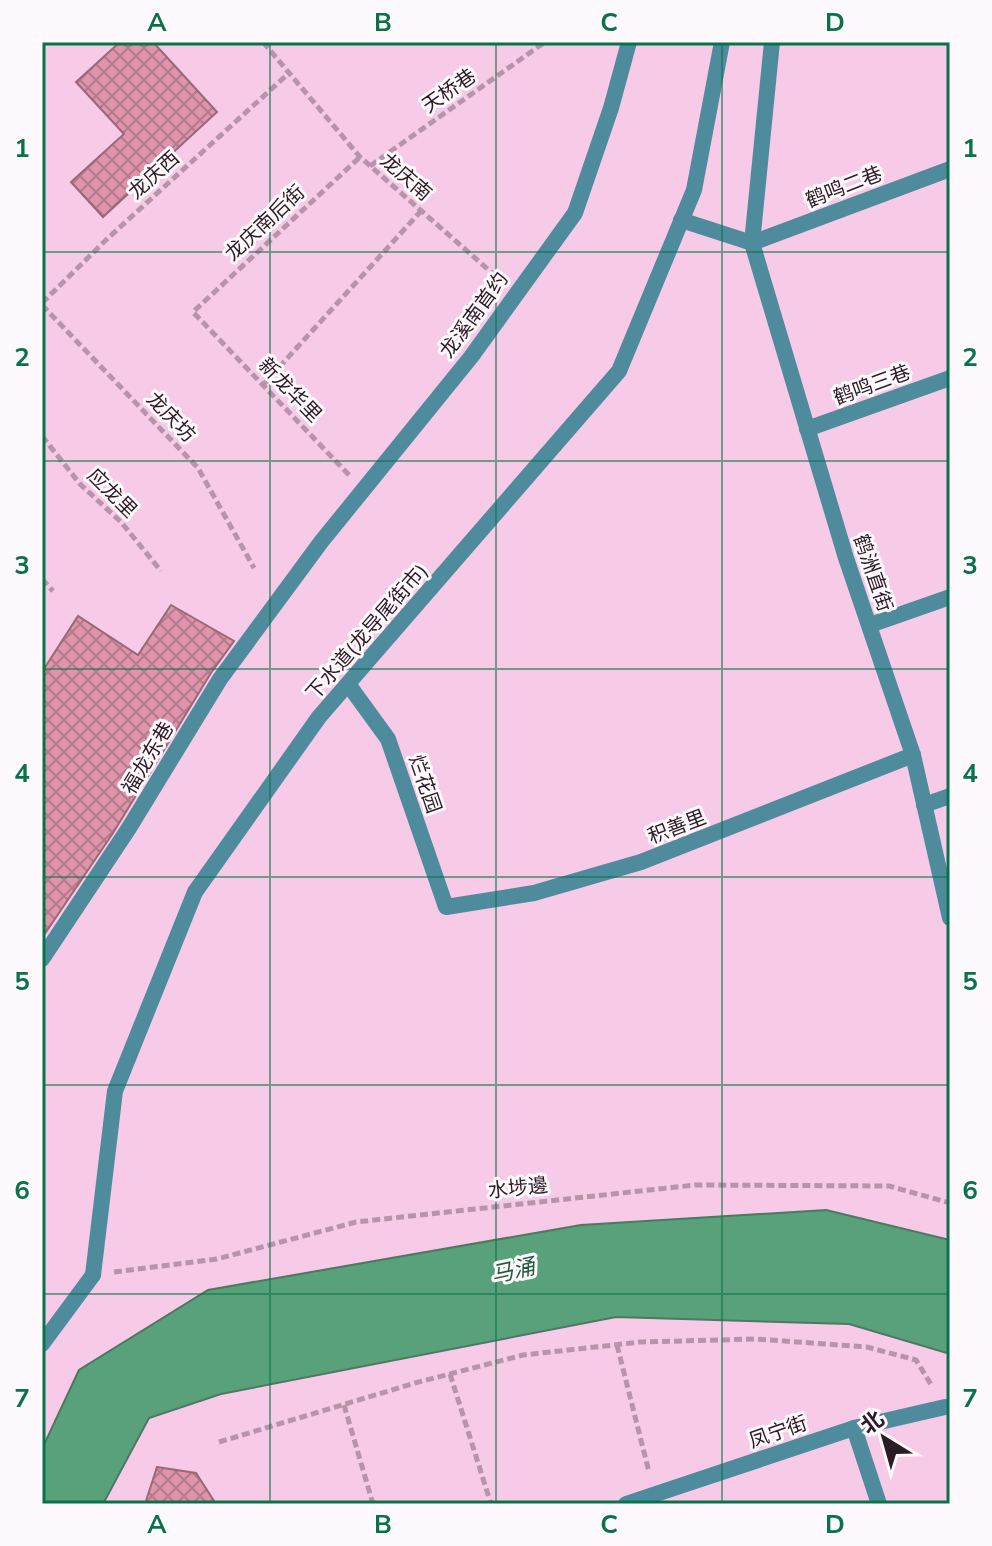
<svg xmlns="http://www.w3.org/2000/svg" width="992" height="1546" viewBox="0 0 992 1546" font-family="'Nunito Sans','Noto Sans SC',sans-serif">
	<defs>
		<pattern id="building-cross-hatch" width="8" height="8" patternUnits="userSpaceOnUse" patternTransform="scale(2)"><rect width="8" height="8" fill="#de95ab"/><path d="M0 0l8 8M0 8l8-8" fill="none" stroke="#b4798b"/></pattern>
	</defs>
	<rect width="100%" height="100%" fill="#f7cae7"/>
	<path fill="#59a17b" stroke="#4b7961" stroke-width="2" d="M826,1210L950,1240V1354L849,1324L616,1317L221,1394L149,1418L103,1504H42V1449L79,1370L208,1290L581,1225Z"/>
	<g fill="url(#building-cross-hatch)" stroke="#986977" stroke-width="2">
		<path d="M120,42H153L217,112L103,217L71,182L124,134L76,82Z"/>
		<path d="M171,605L234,641L211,673L113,833L42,938V672L78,616L138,655Z"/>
		<path d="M157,1467L196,1473L216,1504H145Z"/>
	</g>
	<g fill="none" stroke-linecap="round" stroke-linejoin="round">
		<g stroke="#b894ab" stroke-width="5" stroke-dasharray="8 4" stroke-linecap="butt">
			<path d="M263,42L360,157L499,279"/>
			<path d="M370,166L545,42"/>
			<path d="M42,303L107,239L289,73"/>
			<path d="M42,305L198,468L254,568"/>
			<path d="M263,385L421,211"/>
			<path d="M42,436L80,484L121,522L161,571"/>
			<path d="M349,475L193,312L360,157"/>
			<path d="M42,579L53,591"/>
			<path d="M114,1272L217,1259L356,1222L695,1185L889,1186L950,1203"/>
			<path d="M617,1345L649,1472"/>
			<path d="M450,1374L491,1504"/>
			<path d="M344,1405L373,1504"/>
			<path d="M219,1442L415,1383L523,1355L641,1342L756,1339L867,1347L916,1360L932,1386"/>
		</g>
		<g stroke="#4e8b9d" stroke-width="16">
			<path d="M772,42L752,243L846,558L913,755L950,918"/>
			<path d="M681,220L752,243"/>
			<path d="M752,243L950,169"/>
			<path d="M807,429L950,378"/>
			<path d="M870,625L950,597"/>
			<path d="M348,684L388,739L446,907L534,893L641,862L913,755"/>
			<path d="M924,805L950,796"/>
			<path d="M42,959L129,828L220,679L321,542L471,357L575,213L611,108L629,42"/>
			<path d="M93,1275L115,1091L195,892L319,717L619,371L694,190L722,42"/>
			<path d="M854,1428L879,1504"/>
			<path d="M626,1504L854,1428L945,1407"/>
		</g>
		<path stroke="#4e8b9d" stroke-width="16" d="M42,1344L93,1275"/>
	</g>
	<path fill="none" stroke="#0a7249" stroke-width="2" stroke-opacity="0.55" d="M270,42V1504M496,42V1504M722,42V1504M42,252H950M42,461H950M42,669H950M42,877H950M42,1085H950M42,1294H950"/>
	<g text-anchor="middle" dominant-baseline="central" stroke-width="6" stroke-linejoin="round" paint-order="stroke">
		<g font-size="20" fill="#2b1b25" stroke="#fef9fc">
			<text transform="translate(449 91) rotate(-35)">天桥巷</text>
			<text transform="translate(154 175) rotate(-42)">龙庆西</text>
			<text transform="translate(406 177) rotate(41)">龙庆南</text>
			<text transform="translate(844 187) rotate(-21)">鹤鸣二巷</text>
			<text transform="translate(265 223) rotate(-43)">龙庆南后街</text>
			<text transform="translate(474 315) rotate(-54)">龙溪南首约</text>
			<text transform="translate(872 385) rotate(-20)">鹤鸣三巷</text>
			<text transform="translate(290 390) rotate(46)">新龙华里</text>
			<text transform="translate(171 417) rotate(46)">龙庆坊</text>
			<text transform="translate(112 493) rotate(45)">应龙里</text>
			<text transform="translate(873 573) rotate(71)">鹤洲直街</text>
			<text transform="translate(367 632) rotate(-49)">下水道(龙导尾街市)</text>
			<text transform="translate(148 758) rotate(-59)">福龙东巷</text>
			<text transform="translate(425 784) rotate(71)">烂花园</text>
			<text transform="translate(677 827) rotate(-21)">积善里</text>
			<text transform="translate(518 1188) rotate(-6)">水埗邊</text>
			<text transform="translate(778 1432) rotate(-19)">凤宁街</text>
		</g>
		<g font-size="22" font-style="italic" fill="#235a3f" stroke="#fef9fc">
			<text transform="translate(513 1271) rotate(-12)">马涌</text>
		</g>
	</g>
	<rect width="992" height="1546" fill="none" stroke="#fef9fc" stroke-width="88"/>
	<g transform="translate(884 1438) rotate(323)" stroke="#fef9fc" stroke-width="6" paint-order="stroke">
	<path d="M0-6L14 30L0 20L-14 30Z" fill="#2b1b25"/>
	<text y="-12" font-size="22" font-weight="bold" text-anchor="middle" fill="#2b1b25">北</text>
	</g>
	<rect x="44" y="44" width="904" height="1458" fill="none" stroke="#0a7249" stroke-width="3"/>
	<g font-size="26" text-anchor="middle" font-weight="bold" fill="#0a7249">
		<text x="157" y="31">A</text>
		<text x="383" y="31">B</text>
		<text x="609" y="31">C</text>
		<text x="835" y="31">D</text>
		<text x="22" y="157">1</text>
		<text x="970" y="157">1</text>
		<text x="22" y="366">2</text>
		<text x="970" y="366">2</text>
		<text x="22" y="574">3</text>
		<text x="970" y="574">3</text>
		<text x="22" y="782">4</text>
		<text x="970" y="782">4</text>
		<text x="22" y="990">5</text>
		<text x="970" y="990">5</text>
		<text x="22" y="1199">6</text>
		<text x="970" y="1199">6</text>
		<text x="22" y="1407">7</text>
		<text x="970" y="1407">7</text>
		<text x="157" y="1533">A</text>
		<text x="383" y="1533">B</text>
		<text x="609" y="1533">C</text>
		<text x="835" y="1533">D</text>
	</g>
</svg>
